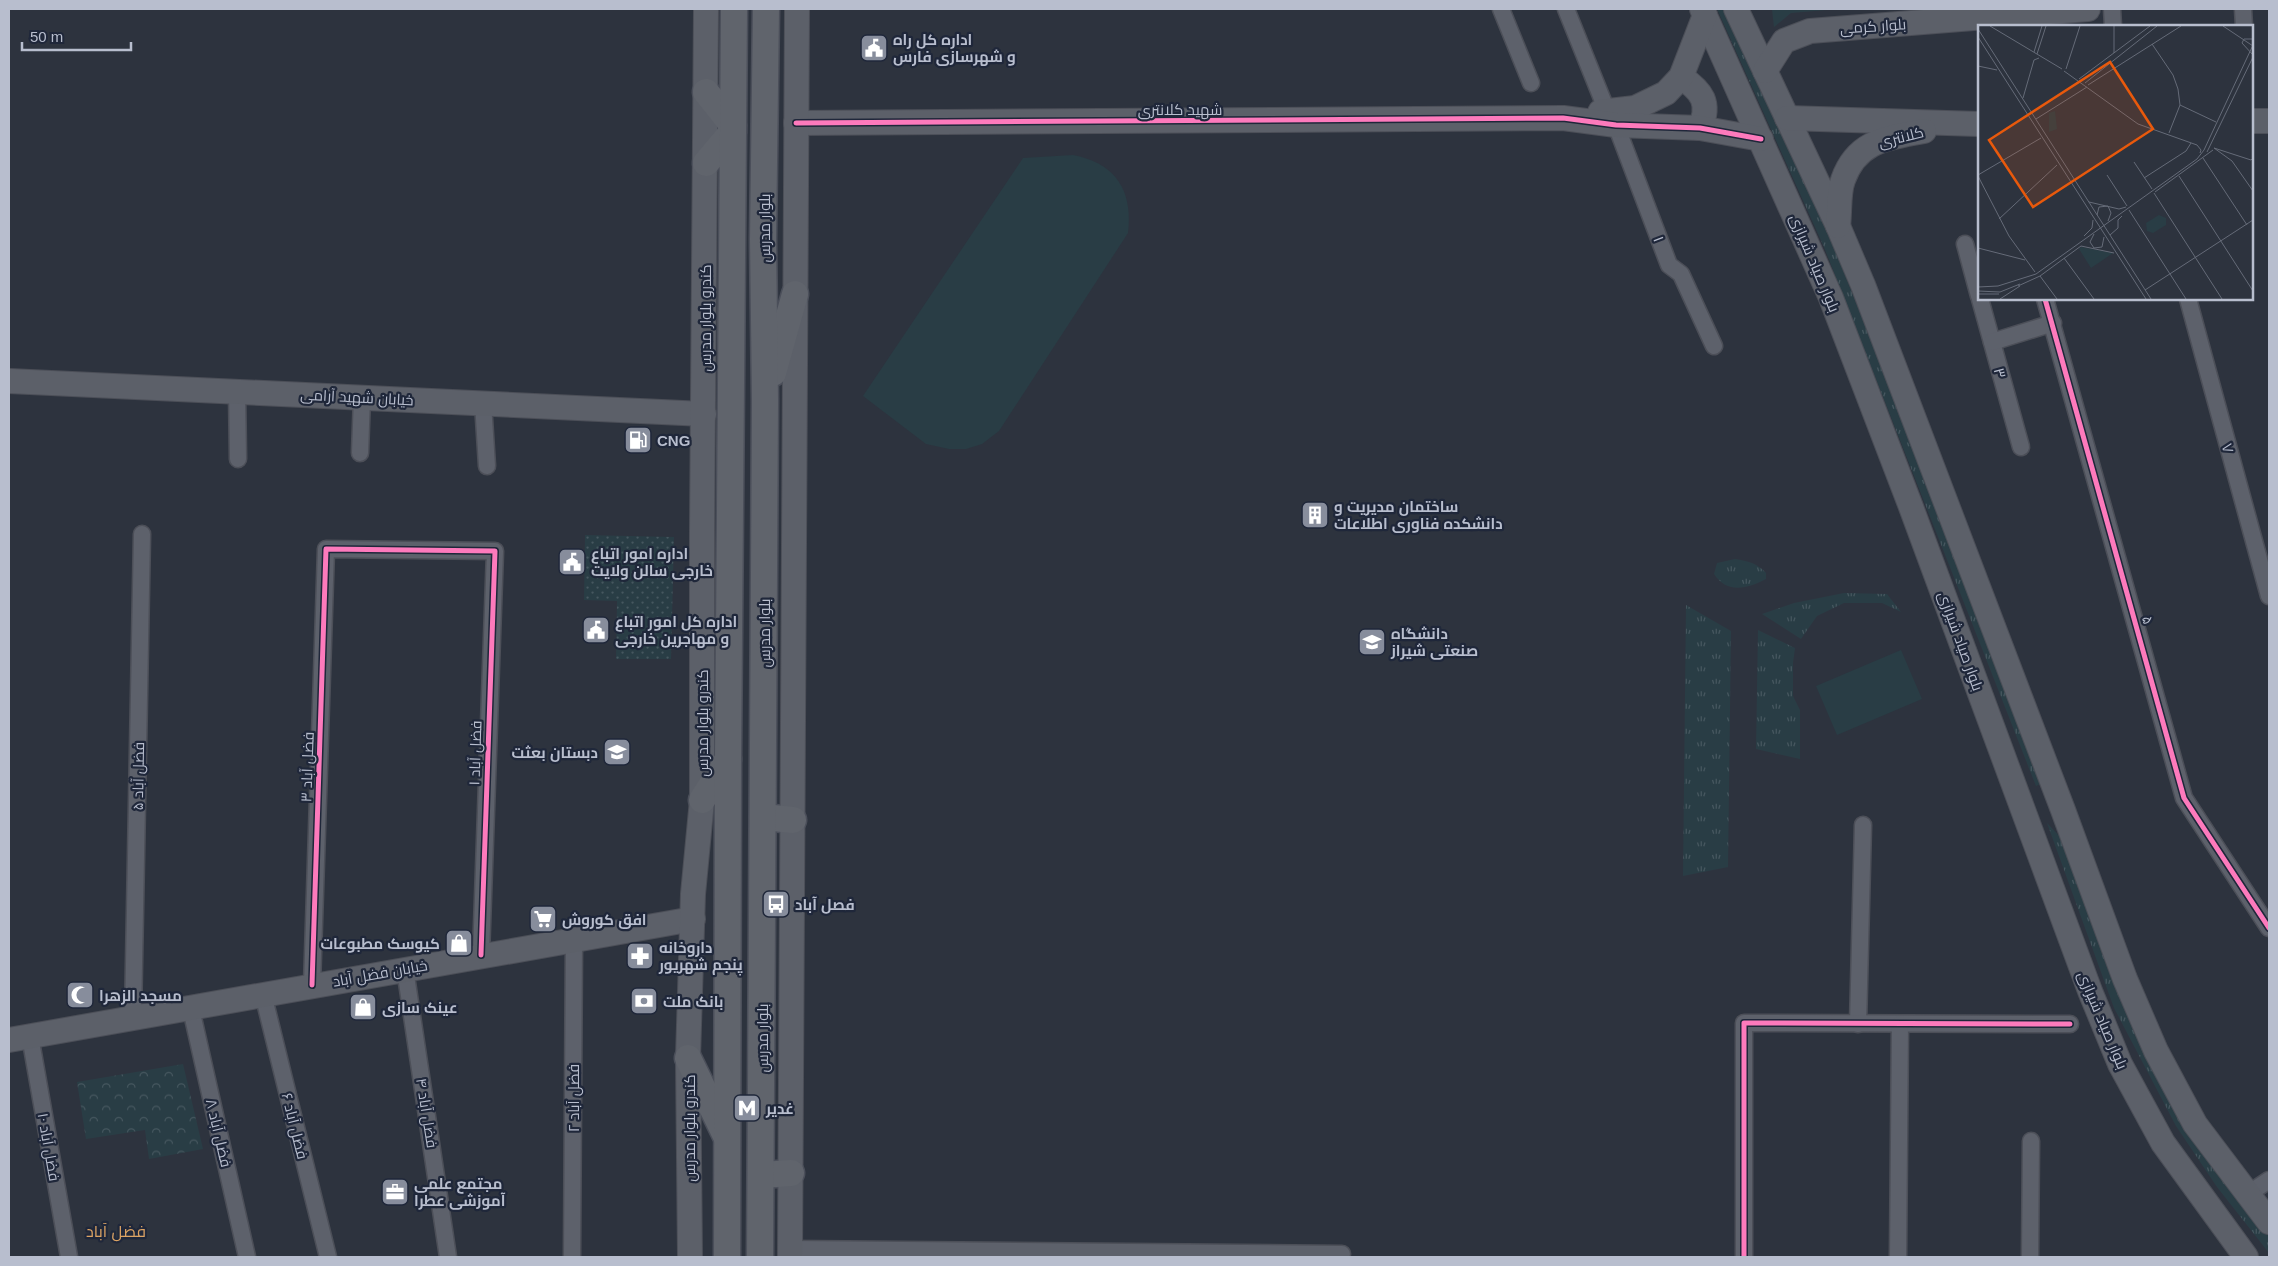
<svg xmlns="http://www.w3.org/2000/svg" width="2278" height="1266" viewBox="0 0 2278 1266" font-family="Helvetica,Cairo,sans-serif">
	<defs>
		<pattern id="grass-tufts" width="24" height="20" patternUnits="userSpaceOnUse" patternTransform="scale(1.25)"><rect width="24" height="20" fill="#293d45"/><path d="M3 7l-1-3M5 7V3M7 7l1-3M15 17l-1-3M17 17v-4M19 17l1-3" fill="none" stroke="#46575f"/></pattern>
		<pattern id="forest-crowns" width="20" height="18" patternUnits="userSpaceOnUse" patternTransform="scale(1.25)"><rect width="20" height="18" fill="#293d45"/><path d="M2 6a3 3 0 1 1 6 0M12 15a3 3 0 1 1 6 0" fill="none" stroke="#46575f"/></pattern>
		<pattern id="park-dots" width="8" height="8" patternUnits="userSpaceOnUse" patternTransform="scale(1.25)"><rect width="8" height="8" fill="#293d45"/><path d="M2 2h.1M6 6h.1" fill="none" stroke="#46575f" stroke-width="1.8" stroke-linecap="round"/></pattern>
	</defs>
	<rect width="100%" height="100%" fill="#2d333e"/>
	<g fill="url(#grass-tufts)">
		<path d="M1717,9H1728L1809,185L1944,523L2042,783L2036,786L1824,247Z"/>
		<path d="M1772,9H1838L1791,13L1774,27Z"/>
		<path d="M1735,559C1748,561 1757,563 1766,573V579C1747,589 1727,594 1714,574L1717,563Z"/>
		<path d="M1844,593L1887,594L1901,612L1882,603H1844L1817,616L1801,639L1762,614L1794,603Z"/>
		<path d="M1686,605L1731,631L1728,867L1683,876Z"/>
		<path d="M1758,630L1795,648L1793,663V696L1800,710V759L1756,749Z"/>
		<path d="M2047,823L2064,841L2232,1187L2269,1236V1253L2217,1187L2176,1126L2114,1008Z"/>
	</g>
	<path fill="url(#forest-crowns)" d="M183,1064L203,1149L149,1159L145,1130L86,1139L77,1082Z"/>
	<path fill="url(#park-dots)" d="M585,535L674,537L671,659H616L617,601L584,600Z"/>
	<g fill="#293d45">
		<path d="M1073,155C1116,163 1133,191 1128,233L999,431L982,444L966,449H949L926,444L863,396L1023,158Z"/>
		<path d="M1901,650L1922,699L1837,735L1816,686Z"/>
	</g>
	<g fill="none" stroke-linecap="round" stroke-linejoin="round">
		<g stroke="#4c4f58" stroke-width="19">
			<g id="street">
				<path d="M1501,9L1531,83"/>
				<path d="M1566,9L1607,111"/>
				<path d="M2112,9L2113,26"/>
				<path d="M2243,9L2244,26"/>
				<path d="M1616,125L1669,265L1681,274L1714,346"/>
				<path d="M1965,244L1979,296"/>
				<path d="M1980,299L2021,447"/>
				<path d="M2045,299L2184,798L2269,928"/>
				<path d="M2188,299L2269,596"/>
				<path d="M1992,342L2053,323"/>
				<path d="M237,391L238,459"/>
				<path d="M483,403L487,466"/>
				<path d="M360,453L362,397"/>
				<path d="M405,969L448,1257"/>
				<path d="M312,985L326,549L495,551L481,955"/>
				<path d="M263,994L328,1257"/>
				<path d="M191,1009L247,1257"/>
				<path d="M133,1017L142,534"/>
				<path d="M1858,1024L1863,825"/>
				<path d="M30,1036L69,1257"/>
				<path d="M2248,1194L2269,1180"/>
				<path d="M790,1249L1342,1254"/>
				<path d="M572,1257L574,939"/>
				<path d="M1744,1257V1023L2070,1024"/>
				<path d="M1898,1257L1900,1024"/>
				<path d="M2030,1257L2031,1141"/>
			</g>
		</g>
		<g stroke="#4c4f58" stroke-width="26">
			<g id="secondary">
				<path d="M1702,9L1831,298L1911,507L2090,991L2120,1064L2163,1143L2246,1257"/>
				<path d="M1736,9L1838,226L1863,285L2063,810L2125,979L2156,1051L2195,1124L2269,1222"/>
				<path d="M1765,71L1784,41L1810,31L2088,9"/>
				<path d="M1681,77C1702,91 1711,103 1700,128"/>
				<path d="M1600,112L1635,108L1666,93L1681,77L1705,15"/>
				<path d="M1787,118L1979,124"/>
				<path d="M2252,121H2269"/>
				<path d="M796,123L1563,118L1616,125L1700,128L1761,139"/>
				<path d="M1838,226C1840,212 1838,193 1843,180C1857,140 1888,138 1924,131"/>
				<path d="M9,381L704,414"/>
				<path d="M9,1040L693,919"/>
				<path d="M690,1257L688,1058L693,894L702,800V532L706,9"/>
				<path d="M790,1257L797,9"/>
			</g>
		</g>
		<g stroke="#4b4f5a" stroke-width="29">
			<g id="primary">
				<path d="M706,92L733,126"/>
				<path d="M706,163L733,131"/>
				<path d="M773,373L795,294"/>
				<path d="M702,800L728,759"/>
				<path d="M763,817L793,820"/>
				<path d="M688,1058L725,1134"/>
				<path d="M761,1175L791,1173"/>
				<path d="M727,1257L728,759L734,9"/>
				<path d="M760,1257L765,401L763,239L766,9"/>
			</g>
		</g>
		<use href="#street" stroke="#5d616b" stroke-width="16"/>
		<use href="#secondary" stroke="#5c6069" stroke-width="24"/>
		<use href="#primary" stroke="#60646c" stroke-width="26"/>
		<g stroke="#1f273a" stroke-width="8">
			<g id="cycleway">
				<path d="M796,123L1563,118L1616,125L1700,128L1761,139"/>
				<path d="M2045,299L2184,798L2269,928"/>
				<path d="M312,985L326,549L495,551L481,955"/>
				<path d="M1744,1257V1023L2070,1024"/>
			</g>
		</g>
		<use href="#cycleway" stroke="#fd7abc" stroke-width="5"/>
	</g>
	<defs>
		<g id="civic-square" transform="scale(1.4375)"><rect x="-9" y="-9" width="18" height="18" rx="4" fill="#878d9c" stroke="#1f273a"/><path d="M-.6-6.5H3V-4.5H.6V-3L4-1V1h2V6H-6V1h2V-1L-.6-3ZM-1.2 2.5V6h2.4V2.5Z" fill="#fff"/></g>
		<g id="fuel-square" transform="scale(1.4375)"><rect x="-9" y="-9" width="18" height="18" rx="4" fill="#878d9c" stroke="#1f273a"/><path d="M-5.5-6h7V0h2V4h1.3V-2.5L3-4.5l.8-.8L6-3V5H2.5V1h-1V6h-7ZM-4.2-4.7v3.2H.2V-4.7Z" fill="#fff"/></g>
		<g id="building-square" transform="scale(1.4375)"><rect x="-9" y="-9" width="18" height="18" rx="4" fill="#878d9c" stroke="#1f273a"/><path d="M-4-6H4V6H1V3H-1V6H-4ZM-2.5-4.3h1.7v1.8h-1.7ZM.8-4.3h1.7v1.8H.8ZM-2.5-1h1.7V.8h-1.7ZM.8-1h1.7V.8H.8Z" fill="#fff"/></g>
		<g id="university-square" transform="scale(1.4375)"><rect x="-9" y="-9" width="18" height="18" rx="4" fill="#878d9c" stroke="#1f273a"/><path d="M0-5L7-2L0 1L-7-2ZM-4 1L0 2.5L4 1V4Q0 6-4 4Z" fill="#fff"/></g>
		<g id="school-square" transform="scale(1.4375)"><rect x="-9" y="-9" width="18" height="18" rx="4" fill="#878d9c" stroke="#1f273a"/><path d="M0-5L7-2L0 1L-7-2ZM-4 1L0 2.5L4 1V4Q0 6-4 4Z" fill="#fff"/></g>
		<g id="bus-square" transform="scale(1.4375)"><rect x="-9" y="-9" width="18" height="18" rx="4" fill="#878d9c" stroke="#1f273a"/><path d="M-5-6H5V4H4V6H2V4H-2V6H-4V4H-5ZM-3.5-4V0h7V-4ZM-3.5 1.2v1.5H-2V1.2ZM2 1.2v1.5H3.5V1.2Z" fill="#fff"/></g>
		<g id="supermarket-square" transform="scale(1.4375)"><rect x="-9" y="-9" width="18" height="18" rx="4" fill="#878d9c" stroke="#1f273a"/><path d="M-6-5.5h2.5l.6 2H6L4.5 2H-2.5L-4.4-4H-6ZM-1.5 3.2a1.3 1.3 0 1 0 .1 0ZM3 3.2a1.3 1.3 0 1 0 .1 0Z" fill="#fff"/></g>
		<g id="shop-square" transform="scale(1.4375)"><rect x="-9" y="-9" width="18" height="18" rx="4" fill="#878d9c" stroke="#1f273a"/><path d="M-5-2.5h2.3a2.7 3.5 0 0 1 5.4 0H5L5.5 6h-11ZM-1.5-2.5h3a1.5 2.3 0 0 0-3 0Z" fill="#fff"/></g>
		<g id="pharmacy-square" transform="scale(1.4375)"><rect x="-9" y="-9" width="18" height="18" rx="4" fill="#878d9c" stroke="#1f273a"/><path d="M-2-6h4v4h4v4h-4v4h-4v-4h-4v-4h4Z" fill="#fff"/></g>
		<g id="mosque-square" transform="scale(1.4375)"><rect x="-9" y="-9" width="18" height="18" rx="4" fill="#878d9c" stroke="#1f273a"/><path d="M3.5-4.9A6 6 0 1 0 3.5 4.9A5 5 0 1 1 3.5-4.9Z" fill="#fff"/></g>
		<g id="bank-square" transform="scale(1.4375)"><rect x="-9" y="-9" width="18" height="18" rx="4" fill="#878d9c" stroke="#1f273a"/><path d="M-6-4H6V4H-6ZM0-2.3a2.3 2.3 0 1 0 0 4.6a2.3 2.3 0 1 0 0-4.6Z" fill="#fff"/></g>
		<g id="metro-square" transform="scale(1.4375)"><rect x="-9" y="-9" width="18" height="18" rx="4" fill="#878d9c" stroke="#1f273a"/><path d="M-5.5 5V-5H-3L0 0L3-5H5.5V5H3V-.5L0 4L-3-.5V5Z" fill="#fff"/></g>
		<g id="office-square" transform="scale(1.4375)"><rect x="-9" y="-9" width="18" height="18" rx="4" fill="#878d9c" stroke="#1f273a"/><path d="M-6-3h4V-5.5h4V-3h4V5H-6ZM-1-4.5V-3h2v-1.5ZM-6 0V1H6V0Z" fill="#fff"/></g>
	</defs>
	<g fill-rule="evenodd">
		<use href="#civic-square" x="874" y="48"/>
		<use href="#fuel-square" x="638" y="440"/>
		<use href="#building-square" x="1315" y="515"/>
		<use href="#civic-square" x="572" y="562"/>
		<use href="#civic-square" x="596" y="630"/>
		<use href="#university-square" x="1372" y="642"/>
		<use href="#school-square" x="617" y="752"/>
		<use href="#bus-square" x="776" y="904"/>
		<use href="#supermarket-square" x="543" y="919"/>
		<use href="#shop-square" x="459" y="943"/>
		<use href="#pharmacy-square" x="640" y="956"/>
		<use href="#mosque-square" x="80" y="995"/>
		<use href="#bank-square" x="644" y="1001"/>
		<use href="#shop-square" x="363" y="1007"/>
		<use href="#metro-square" x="747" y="1108"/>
		<use href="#office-square" x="395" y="1192"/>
	</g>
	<g text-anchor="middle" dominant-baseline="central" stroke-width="4.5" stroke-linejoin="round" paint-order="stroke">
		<g font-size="15" fill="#b8bece" stroke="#1f273a">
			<text transform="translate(1873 26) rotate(-4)">بلوار کرمی</text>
			<text x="1180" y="109">شهید کلانتری</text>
			<text transform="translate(1901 137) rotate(-14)">کلانتری</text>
			<text transform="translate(764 228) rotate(-90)">بلوار مدرس</text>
			<text transform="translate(1659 239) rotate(69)">۱</text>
			<text transform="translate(1815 263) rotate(67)">بلوار صیاد شیرازی</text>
			<text transform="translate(705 318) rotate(-90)">کندرو بلوار مدرس</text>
			<text transform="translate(2000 373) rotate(75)">۳</text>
			<text transform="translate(357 397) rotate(3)">خیابان شهید آرامی</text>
			<text transform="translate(2228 448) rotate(75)">۷</text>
			<text transform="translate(2148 620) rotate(75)">۵</text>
			<text transform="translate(764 633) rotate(-90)">بلوار مدرس</text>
			<text transform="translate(1961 641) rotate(70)">بلوار صیاد شیرازی</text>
			<text transform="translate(702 723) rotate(-90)">کندرو بلوار مدرس</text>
			<text transform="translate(475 753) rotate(-88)">فضل آباد ۱</text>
			<text transform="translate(307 767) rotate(-88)">فضل آباد ۳</text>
			<text transform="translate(138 776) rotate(-89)">فضل آباد ۵</text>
			<text transform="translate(380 973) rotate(-10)">خیابان فضل آباد</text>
			<text transform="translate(2103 1020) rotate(67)">بلوار صیاد شیرازی</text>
			<text transform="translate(762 1038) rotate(-90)">بلوار مدرس</text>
			<text transform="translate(573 1098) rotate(-90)">فضل آباد ۲</text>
			<text transform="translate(427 1113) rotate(81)">فضل آباد ۴</text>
			<text transform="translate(295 1126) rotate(76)">فضل آباد ۶</text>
			<text transform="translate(689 1128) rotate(-90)">کندرو بلوار مدرس</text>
			<text transform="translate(219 1133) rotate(77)">فضل آباد ۸</text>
			<text transform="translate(49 1147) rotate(80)">فضل آباد ۱۰</text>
		</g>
		<g font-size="15" font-weight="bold" fill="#b8bece" stroke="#1f273a" text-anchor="start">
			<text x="893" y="39">اداره کل راه<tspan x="893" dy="17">و شهرسازی فارس</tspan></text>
			<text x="657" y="440">CNG</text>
			<text x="1334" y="506">ساختمان مدیریت و<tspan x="1334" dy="17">دانشکده فناوری اطلاعات</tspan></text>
			<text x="591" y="553">اداره امور اتباع<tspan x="591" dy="17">خارجی سالن ولایت</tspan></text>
			<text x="615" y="621">اداره کل امور اتباع<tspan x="615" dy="17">و مهاجرین خارجی</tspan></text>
			<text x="1391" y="633">دانشگاه<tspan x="1391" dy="17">صنعتی شیراز</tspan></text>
			<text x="598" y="752" text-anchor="end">دبستان بعثت</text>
			<text x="795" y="904">فصل آباد</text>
			<text x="562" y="919">افق کوروش</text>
			<text x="440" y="943" text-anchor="end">کیوسک مطبوعات</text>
			<text x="659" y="947">داروخانه<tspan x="659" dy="17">پنجم شهریور</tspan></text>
			<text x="99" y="995">مسجد الزهرا</text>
			<text x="663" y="1001">بانک ملت</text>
			<text x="382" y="1007">عینک سازی</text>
			<text x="766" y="1108">غدیر</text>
			<text x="414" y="1183">مجتمع علمی<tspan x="414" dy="17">آموزشی عطرا</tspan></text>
		</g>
		<g font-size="16" fill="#dda464" stroke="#1f273a">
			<text x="116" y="1231">فضل آباد</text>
		</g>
	</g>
	<g transform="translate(1978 25)">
		<rect width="275" height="275" fill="#2d333e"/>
		<path d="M103,222L135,228L113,243L101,224Z" fill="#293d45"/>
		<path d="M77,86L79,104L71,107V88ZM181,190L188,193V200L175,208L169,206L168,198Z" fill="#293d45"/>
		<path fill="none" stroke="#656b78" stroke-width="1" d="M12,1L84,44M136,1V28M245,1L275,21M0,4L173,274M0,12L168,274M275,14H266L264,18L275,30M174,19L195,50L200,64L202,80L191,108M56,27L64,1M59,29L68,1M0,41L19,45M88,44L102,1M86,46L160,99L219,120L223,125L222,128M101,54L172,1M107,58L179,1M110,60L203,1M45,73L56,35L61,33M202,80L238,97M58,94L109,62M236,123L273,135L275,133M236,123L254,136L275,166M229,127L275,32M225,133L269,200M156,137L174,164M0,150L63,113M129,150L149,181M0,151L31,211L57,247M201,151L275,266M166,153L208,126L213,118M177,167L235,125M176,168L244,274M111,177L141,184L148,182M151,185L208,274M119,190L121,182L130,181L133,188L130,196M21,194L79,140M116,209L112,217L116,223L124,222L126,212M132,210L140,203V195L144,191M106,211L114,203L115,195M0,223L47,235M86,233L116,274M62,251L79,274M40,261L62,251L103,221L136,228M0,262L20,261L58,249L219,134L226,125L275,20M167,265L275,195M0,266L22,267L42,259M0,269H21M22,274L42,261"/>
		<path fill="#e8590c" fill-opacity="0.15" stroke="#e8590c" stroke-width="2.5" d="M132,37L175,104L55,182L11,115Z"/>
		<rect width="275" height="275" fill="none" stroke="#b8bece" stroke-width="2.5"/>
	</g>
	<rect width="2278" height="1266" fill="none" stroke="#b8bece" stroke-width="20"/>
	<path d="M22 42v8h109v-8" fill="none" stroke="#b8bece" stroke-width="2.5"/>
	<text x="30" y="42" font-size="15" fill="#b8bece" stroke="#1f273a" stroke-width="4" paint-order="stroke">50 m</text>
</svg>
